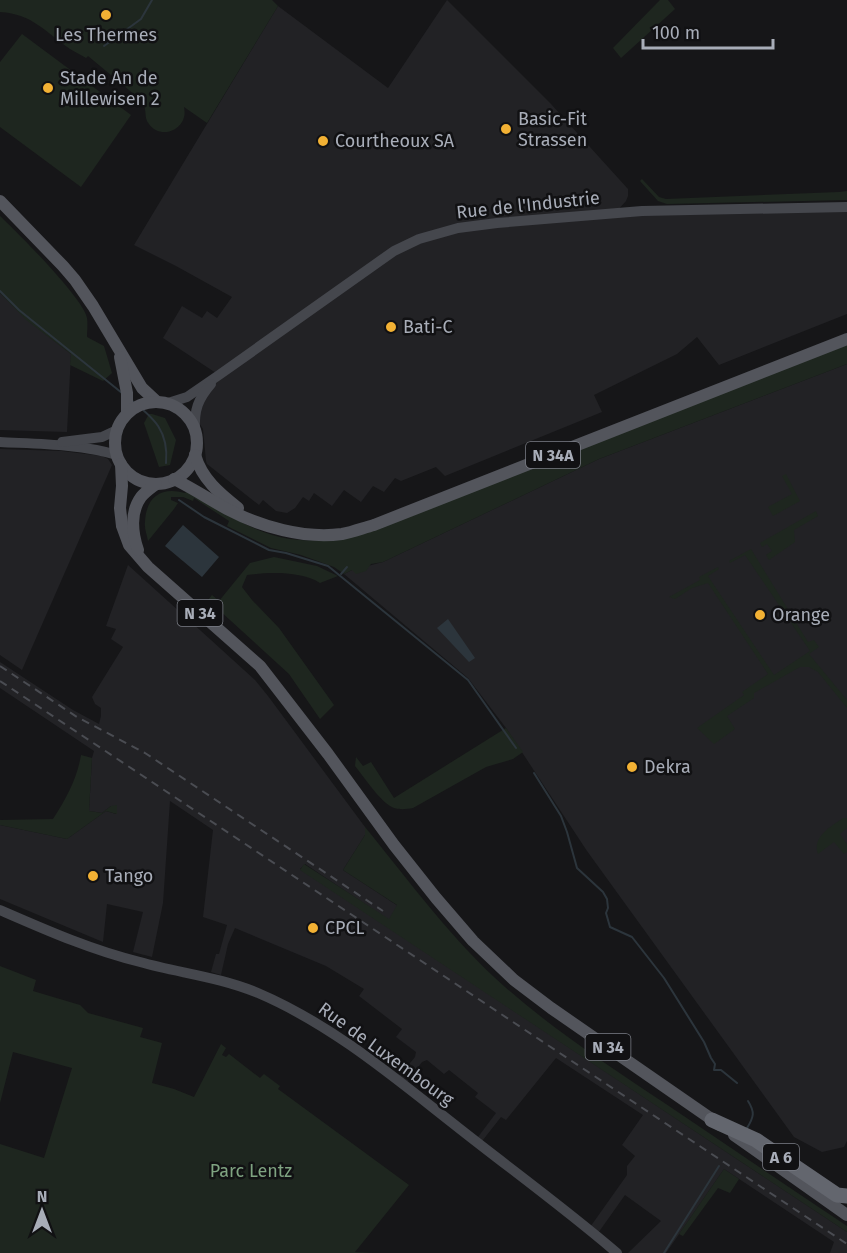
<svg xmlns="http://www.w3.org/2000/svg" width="847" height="1253" viewBox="0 0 847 1253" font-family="'Fira Sans',sans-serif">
	<rect width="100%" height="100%" fill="#161618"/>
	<g fill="#222225">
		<path d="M447,0L551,104L628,189V196L626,201L615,213L847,207V314L719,365L697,337L677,354L594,395L602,412L445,476L436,467L401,481L395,478L384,492L373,486L361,502L344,490L332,506L314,493L309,501L303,497L295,508L287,513L276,511L263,500L259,505L207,464L206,461L203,429L194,415L219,375L163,338L182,306L202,318L207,311L217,318L232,297L176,266L134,245L278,6L388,88Z"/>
		<path d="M0,293L27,320L71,354L67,432L0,430Z"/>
		<path d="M847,364V1141L844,1147L822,1152L794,1137L587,851L506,728L468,678L344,574L352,570L383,562L599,459Z"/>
		<path d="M0,449L62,451L102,456L108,459L112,465L22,670L0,655Z"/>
		<path d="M128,565L211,640L255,680L268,696L365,827V835L343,870L398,906L389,920L305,864L300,869L847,1232V1253H830L834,1242L724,1169L666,1253H628L661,1221L625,1195L596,1236L588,1230L627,1175V1166L635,1156L622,1145L643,1115L556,1058L506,1120L501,1117L479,1145L475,1141L496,1113L475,1097L478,1093L449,1070L444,1074L427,1060L422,1062L404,1086L396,1080L415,1057L416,1052L396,1037L402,1029L359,996L364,989L326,966L235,928L228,944L221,975L211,972L216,954H219L227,925L203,917L213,830L170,801L163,903L152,957L133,952L143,912L107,904L103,942L0,899V825L67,839L106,811L116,814L117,806H111L102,813L89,811L92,758L94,751L0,688V662L73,710L99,724L101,716V708L95,704L92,697L123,647L111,639L116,629L106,626Z"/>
	</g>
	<g fill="#1e261f">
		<path d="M0,0H272L278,6L207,123L184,107C185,112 185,117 182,122C175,134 157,136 149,124C145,119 146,115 145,109C145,108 142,102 141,100L88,56L86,58C81,55 75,52 70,49C45,32 33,14 0,12Z"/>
		<path d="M660,0H668L675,9L621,58L613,48Z"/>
		<path d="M22,34L131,115L81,187L0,127V62Z"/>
		<path d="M642,179L659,197L666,199L839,192L847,191V200L667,204L658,201L640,181Z"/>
		<path d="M0,216C17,232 84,299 87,318C88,324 87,331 87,337L104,346L112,373L103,381L70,365L71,354L26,320L0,293Z"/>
		<path d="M847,344V364L599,459L383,562L371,564L366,571L356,574L352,570L344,574L334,567L301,555L271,548L227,526L229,521L194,498L193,501L183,497H171V500L178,503L174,509L148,541C147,535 144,528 145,522C146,497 161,486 185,493L188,490C220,510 252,533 290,539C304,541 319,540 333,540Z"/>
		<path d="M149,414H152L165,418L176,440L170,465L159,467L144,423Z"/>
		<path d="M786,474L800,501L773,516L768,507L792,494L782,476Z"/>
		<path d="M816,511L818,516L794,530L795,542L769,560L766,555L772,551L767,544L762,547L760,543Z"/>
		<path d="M751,549L808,642L814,640L819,647L809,654L847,700V708L818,672L809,667H800L754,693V698L727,716L735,729L714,744L697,728L744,695L742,692L768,674L708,583L692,588L675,599L669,597L700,580L699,577L718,567L719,569L708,576L774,675L810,651L745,555L730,563L729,561Z"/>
		<path d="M274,557L317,566L338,576L320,583C302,571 268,572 247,575L242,587L252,600L279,628L334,705L320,719L289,674L208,600L212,595L219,601L250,563Z"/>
		<path d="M506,728L523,752L513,759L486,767L413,808C407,809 401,810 394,808C381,803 364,777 355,766L356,757L363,766L371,762L394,798Z"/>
		<path d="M81,755L92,758L89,811L102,813L111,806L117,805V814L106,811L67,839L0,825V820L53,819C66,799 77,779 81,755Z"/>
		<path d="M843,818H847V828L840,834L847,844V852L844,854L834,842L818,854C812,837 830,827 843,818Z"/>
		<path d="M365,827C410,882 452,940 505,987C554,1030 609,1066 663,1102C724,1143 785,1185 847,1226V1232L300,870L304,864L389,919L397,905L343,870L365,835Z"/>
		<path d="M0,966L36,980L33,991L80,1005L88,1013L143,1028L140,1037L162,1043L152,1083L174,1089L194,1097L221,1044L226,1048L222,1055L226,1057L229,1054L260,1078L264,1074L280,1086L278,1089L409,1185L355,1252L373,1253H0V1144L44,1158L72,1068L13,1052L0,1103Z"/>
		<path d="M724,1169L739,1179L730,1193L718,1188L683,1236L679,1234Z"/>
	</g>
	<g fill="#2c353c">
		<path d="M183,525L219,557L202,577L165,546Z"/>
		<path d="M448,619L475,658L469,662L437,628Z"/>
	</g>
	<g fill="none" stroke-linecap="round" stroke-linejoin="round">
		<g stroke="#2c353c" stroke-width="2">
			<path d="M104,46L141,19L152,0"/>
			<path d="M0,291L19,310L122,393"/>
			<path d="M131,400C154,418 169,431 166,463"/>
			<path d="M179,500L204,517L269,550L286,553L328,566L468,680L516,748"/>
			<path d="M341,574L347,567"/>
			<path d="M534,773L561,816L567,832L577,868L603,892L607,899L608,908L606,913L610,927L632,937L664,978L704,1042L711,1058L715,1064L714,1070H721L737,1083"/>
			<path d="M747,1128C754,1117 755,1112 748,1101"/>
			<path d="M664,1253L719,1166"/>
		</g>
		<g stroke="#45474d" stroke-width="10">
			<path d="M168,403L187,397L219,375L394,251L419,239L458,228L497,223L642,211L847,207"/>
			<path d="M195,430C194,410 198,399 211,384"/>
			<path d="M0,442C38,444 80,444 117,455"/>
			<path d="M62,442L102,437L117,430"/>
			<path d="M0,910C46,930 91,950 140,962C179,973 220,977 258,993C333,1025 396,1079 460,1129C512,1170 567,1210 617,1253"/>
		</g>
		<g stroke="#53555c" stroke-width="12">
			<path d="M0,201L63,266L75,280L93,306L142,388L157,402"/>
			<path d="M120,357L127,393V413"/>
			<circle cx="156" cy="443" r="41"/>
			<path d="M195,455C202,479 219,493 238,508"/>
			<path d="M121,464L122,486L120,508L122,526L129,545L148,567L260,666L328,754L394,845L436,898L473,941L514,980L551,1008L720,1125"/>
			<path d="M174,479C192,488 209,499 227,509C261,527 304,539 342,534C353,532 363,528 374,525L847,339"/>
			<path d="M138,550C132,533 130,512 141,497C145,492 151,488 156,484"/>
			<path d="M734,1135L847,1215"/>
		</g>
		<path stroke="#63666e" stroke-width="15" d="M712,1120L756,1140L837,1195L847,1196"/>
		<g stroke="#4a4c52" stroke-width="2" stroke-dasharray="8 6" stroke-linecap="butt">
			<path d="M0,666L77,717L145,753L383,911"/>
			<path d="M0,681L847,1244"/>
		</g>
	</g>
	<g fill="#f2b134" stroke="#111113" stroke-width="2">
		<circle cx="106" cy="15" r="6"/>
		<circle cx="48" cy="88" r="6"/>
		<circle cx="506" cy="129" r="6"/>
		<circle cx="323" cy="141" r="6"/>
		<circle cx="391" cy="327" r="6"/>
		<circle cx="760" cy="615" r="6"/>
		<circle cx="632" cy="767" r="6"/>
		<circle cx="93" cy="876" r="6"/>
		<circle cx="313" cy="928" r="6"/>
	</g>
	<g text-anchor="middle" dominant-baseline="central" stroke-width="5" stroke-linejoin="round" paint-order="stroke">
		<g fill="#111113" stroke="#7b7e86" stroke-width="1.5">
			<rect x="526" y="442" width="54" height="26" rx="4.5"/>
			<rect x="177.5" y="600" width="45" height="26" rx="4.5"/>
			<rect x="585.5" y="1034" width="45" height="26" rx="4.5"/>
			<rect x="763" y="1144" width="36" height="26" rx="4.5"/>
		</g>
		<g font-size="16" font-weight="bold" fill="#a8adb8">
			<text x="553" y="455">N 34A</text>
			<text x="200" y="613">N 34</text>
			<text x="608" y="1047">N 34</text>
			<text x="781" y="1157">A 6</text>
		</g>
		<g font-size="18" fill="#a8adb8" stroke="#111113" text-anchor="start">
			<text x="106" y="35" text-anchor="middle">Les Thermes</text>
			<text x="60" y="78">Stade An de<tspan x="60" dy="21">Millewisen 2</tspan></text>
			<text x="518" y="119">Basic-Fit<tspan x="518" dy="21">Strassen</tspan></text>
			<text x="335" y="141">Courtheoux SA</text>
			<text x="403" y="327">Bati-C</text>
			<text x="772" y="615">Orange</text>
			<text x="644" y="767">Dekra</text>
			<text x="105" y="876">Tango</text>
			<text x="325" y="928">CPCL</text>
		</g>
		<g font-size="18" fill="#a8adb8" stroke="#111113">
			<text transform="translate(528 205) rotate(-6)">Rue de l'Industrie</text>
			<text transform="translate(386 1054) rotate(36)">Rue de Luxembourg</text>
		</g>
		<g font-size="18" fill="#7fa381" stroke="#111113">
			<text x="251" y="1171">Parc Lentz</text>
		</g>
	</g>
	<g transform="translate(42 1211)" stroke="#111113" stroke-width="4.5" paint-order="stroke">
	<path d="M0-4.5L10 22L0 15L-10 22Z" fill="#a8adb8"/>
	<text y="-9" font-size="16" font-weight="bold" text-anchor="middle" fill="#a8adb8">N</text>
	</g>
	<path d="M643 39v9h130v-9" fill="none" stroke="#a8adb8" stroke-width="3"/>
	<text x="652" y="39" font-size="18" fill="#a8adb8" stroke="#111113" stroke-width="4.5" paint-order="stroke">100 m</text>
</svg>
